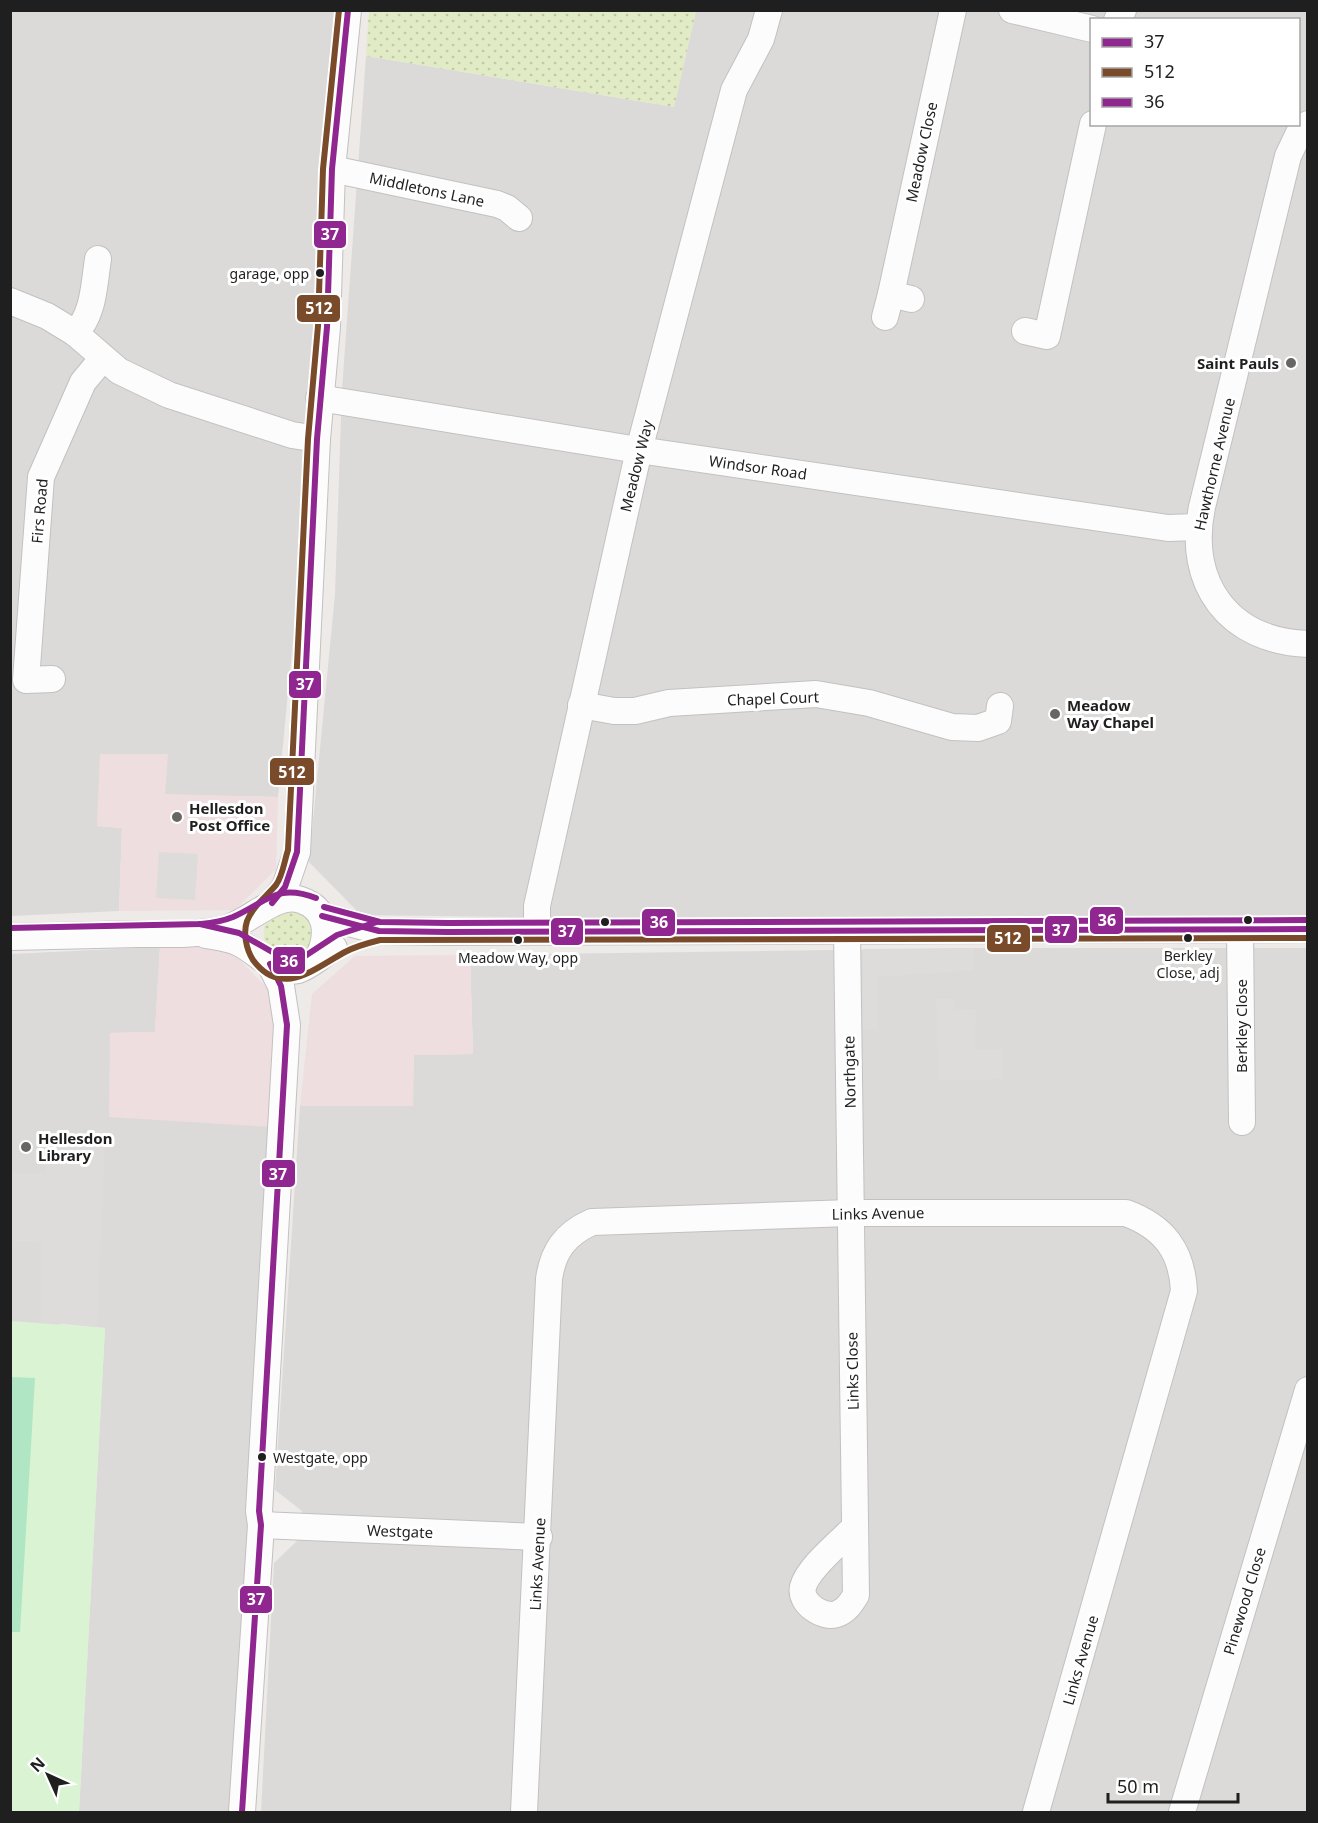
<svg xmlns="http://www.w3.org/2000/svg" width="1318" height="1823" viewBox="0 0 1318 1823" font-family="'Noto Sans',sans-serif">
	<defs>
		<pattern id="grass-dots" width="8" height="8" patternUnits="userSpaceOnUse" patternTransform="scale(1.5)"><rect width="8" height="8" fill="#e1ebc5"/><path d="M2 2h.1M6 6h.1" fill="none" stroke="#c1c9a9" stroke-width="1.8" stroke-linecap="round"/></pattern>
	</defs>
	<rect width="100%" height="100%" fill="#edeae8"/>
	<g fill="#dcdad9" fill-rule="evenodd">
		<path d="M10,11H336L319,368L278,797L164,795L97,826L122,828L119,911L11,916Z"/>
		<path d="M696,11H1307V915L950,923L361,915L309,862L335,594L342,390L366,56L674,107ZM1092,20H1298V124H1092Z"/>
		<path d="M160,947L155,1032L110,1033L272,1127L232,1812H79L105,1328L61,1323L11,1365L10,954Z"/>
		<path d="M974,948H1307V1812H261L274,1563L297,1541L302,1511L275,1490L300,1106H412L414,1055L473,1054L470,955Z"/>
	</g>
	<g fill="#efdee0">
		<path d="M100,754H168L165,794L278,797L276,869L235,910L119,911L122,828L97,826Z"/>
		<path d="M198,945L232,952L275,996L272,1127L109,1117L110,1033L155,1032L160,947Z"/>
		<path d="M470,955L473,1054L414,1055L413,1106H300L312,994L355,956Z"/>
	</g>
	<g fill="url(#grass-dots)">
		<path d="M369,11V10L696,11L674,107L366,56Z"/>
		<path d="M277,909L307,911L317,940L303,957L282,959L266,946C261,929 264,919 277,909Z"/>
	</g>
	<path fill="#d9f3d3" d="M11,1321L105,1328L79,1812H11Z"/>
	<path fill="#b1e6c4" d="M10,1377L35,1378L20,1632H10Z"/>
	<g fill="#dddcdb">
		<path d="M159,852L198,854L195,900L156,898Z"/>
		<path d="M974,948V970L877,977L878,1029L863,1030V949Z"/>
		<path d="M936,999H955V1009L976,1010L975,1049H1003V1079L939,1080Z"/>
		<path d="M44,1134H70L105,1141L97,1327L41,1322V1242L11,1241V1173H45Z"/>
	</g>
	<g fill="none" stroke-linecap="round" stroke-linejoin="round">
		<g stroke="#c3c1c0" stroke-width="28">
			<g id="minor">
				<path d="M1012,10L1092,29"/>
				<path d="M1117,20L1123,10"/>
				<path d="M1308,124L1299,133L1288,156L1202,507C1186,584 1229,641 1308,644"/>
				<path d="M332,169L497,204L507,208L519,218"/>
				<path d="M911,299L891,294L953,10"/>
				<path d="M10,301L47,316L75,333L119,371L169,395L292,435L317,439"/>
				<path d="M885,317L891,294"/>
				<path d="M1025,331L1047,336L1093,124"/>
				<path d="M75,333C94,315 94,284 98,259"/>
				<path d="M319,398L632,449L1168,528L1198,527"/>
				<path d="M52,679L26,680L41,477L83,382L103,358"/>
				<path d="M581,705L614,711H635L669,703L816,694L869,703L952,727L978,728L998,721L1000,706"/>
				<path d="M272,903L285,887L297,852L317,439L327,327L332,169L348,10"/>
				<path d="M322,916L379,931L448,932L1308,929"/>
				<path d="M1240,930L1242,1122"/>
				<path d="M537,931V906L639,450L734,90L761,39L769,10"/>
				<path d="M847,931L856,1595C851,1603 847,1610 837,1614C823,1619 799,1603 803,1587C807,1569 840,1542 854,1528"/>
				<path d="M206,935C217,937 229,938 239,943C258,952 275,975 298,970C311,966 322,954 334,948"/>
				<path d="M10,937C53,936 96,935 139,934C167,934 195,935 222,930C248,924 276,891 301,900C328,909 329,934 319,956"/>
				<path d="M261,1525L539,1537"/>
				<path d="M242,1812L261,1525L259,1511L287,1025L281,986L270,964"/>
				<path d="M524,1812L549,1279C553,1251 565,1234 592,1222L851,1213H1126C1164,1227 1182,1251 1184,1291L1036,1812"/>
				<path d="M1182,1812L1308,1390"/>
			</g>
		</g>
		<use href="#minor" stroke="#fcfcfc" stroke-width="26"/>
		<g stroke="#fff" stroke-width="10">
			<g id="bus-1">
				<path d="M272,903L285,887L297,852L317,439L327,327L332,169L348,10"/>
				<path d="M322,916L379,931L448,932L1308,929"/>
				<path d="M242,1812L261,1525L259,1511L287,1025L281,986L270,964"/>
			</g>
		</g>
		<g stroke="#fff" stroke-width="10">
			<path id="bus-2" d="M339,10L323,169L318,326L308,439L288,850C284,862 283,875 276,885C266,897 253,906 247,921C243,933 246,949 253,960C282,999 315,968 345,952C356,946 368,943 380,940L1308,938"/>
		</g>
		<g stroke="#fff" stroke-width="10">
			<g id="bus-3">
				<path d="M324,907L380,922L448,923L1308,920"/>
				<path d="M200,924L239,933L288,961L302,958L337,935L377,922"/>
				<path d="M10,928L201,924C212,923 223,921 233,917C267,902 276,883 316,898"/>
			</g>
		</g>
		<use href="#bus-1" stroke="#90268f" stroke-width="6"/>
		<use href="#bus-2" stroke="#7a4b2a" stroke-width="6"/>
		<use href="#bus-3" stroke="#90268f" stroke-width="6"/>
	</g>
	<g fill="#1f1f1f" stroke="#fff" stroke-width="2">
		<circle cx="320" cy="273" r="5"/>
		<circle cx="1248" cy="920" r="5"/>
		<circle cx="605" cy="922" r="5"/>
		<circle cx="1188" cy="938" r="5"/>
		<circle cx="518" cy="940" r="5"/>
		<circle cx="262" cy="1457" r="5"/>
	</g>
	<g fill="#676665" stroke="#fff" stroke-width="2">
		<circle cx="1291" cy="363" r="6"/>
		<circle cx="1055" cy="714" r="6"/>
		<circle cx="177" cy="817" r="6"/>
		<circle cx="26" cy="1147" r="6"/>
	</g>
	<g text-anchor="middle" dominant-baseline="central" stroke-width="6" stroke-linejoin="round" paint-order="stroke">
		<g font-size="14" fill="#1f1f1f" stroke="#fff">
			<text x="309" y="273" text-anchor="end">garage, opp</text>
			<text x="1188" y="955">Berkley<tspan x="1188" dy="17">Close, adj</tspan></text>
			<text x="518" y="957">Meadow Way, opp</text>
			<text x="273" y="1457" text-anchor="start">Westgate, opp</text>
		</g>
		<g font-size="15" fill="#1f1f1f" stroke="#fff">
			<text transform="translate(921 152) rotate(-78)">Meadow Close</text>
			<text transform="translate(427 189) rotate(12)">Middletons Lane</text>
			<text transform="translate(1214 464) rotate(-77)">Hawthorne Avenue</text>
			<text transform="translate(636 466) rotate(-76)">Meadow Way</text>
			<text transform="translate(758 467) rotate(8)">Windsor Road</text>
			<text transform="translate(39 511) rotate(-85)">Firs Road</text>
			<text transform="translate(773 698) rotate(-2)">Chapel Court</text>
			<text transform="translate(1241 1026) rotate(-90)">Berkley Close</text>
			<text transform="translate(849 1072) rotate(-91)">Northgate</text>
			<text transform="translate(878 1213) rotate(-1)">Links Avenue</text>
			<text transform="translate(852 1371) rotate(-91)">Links Close</text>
			<text transform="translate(400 1531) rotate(2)">Westgate</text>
			<text transform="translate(537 1564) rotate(-87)">Links Avenue</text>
			<text transform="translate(1244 1601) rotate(-73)">Pinewood Close</text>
			<text transform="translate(1080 1660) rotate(-74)">Links Avenue</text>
		</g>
		<g font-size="15" font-weight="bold" fill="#1f1f1f" stroke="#fff" text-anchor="start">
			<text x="1279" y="363" text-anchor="end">Saint Pauls</text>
			<text x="1067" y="705">Meadow<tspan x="1067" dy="17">Way Chapel</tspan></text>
			<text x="189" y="808">Hellesdon<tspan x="189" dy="17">Post Office</tspan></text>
			<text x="38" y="1138">Hellesdon<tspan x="38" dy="17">Library</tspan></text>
		</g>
	</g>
	<g stroke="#fff" stroke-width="2">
		<rect x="313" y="220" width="34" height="29" rx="6" fill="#90268f"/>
		<rect x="296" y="294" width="45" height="29" rx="6" fill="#7a4b2a"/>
		<rect x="288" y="670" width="34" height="29" rx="6" fill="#90268f"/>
		<rect x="269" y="757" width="46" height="29" rx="6" fill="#7a4b2a"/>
		<rect x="1089" y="906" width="35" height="29" rx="6" fill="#90268f"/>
		<rect x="641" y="908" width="35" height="29" rx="6" fill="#90268f"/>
		<rect x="1044" y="915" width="34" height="29" rx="6" fill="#90268f"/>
		<rect x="550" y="917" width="34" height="29" rx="6" fill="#90268f"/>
		<rect x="986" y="924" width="45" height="29" rx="6" fill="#7a4b2a"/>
		<rect x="272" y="946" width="34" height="29" rx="6" fill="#90268f"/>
		<rect x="261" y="1159" width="35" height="29" rx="6" fill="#90268f"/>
		<rect x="239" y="1585" width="34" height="29" rx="6" fill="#90268f"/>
	</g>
	<g font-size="16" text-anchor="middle" font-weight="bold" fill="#fff">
		<text x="330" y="240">37</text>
		<text x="319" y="314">512</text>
		<text x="305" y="690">37</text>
		<text x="292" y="778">512</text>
		<text x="1107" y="926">36</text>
		<text x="659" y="928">36</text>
		<text x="1061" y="936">37</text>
		<text x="567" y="937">37</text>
		<text x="1008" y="944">512</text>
		<text x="289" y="967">36</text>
		<text x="278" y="1180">37</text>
		<text x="256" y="1605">37</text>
	</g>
	<rect width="1318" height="1823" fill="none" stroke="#1f1f1f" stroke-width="24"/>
	<rect x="1090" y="18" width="210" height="108" fill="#ffffff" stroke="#a5a5a5" stroke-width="1.5"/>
	<rect x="1102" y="38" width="30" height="9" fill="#90268f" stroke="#a5a5a5" stroke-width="1.5"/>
	<text x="1144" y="48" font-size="18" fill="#1f1f1f">37</text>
	<rect x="1102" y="68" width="30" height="9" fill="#7a4b2a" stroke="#a5a5a5" stroke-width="1.5"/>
	<text x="1144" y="78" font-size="18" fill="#1f1f1f">512</text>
	<rect x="1102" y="98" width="30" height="9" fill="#90268f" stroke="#a5a5a5" stroke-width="1.5"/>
	<text x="1144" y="108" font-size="18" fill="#1f1f1f">36</text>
	<g transform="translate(48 1775) rotate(315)" stroke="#ffffff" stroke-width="4.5" paint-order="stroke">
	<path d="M0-4.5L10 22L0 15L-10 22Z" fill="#1f1f1f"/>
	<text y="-9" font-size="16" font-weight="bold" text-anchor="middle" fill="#1f1f1f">N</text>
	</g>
	<path d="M1108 1793v9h130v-9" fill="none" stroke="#1f1f1f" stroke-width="3"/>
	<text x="1117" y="1793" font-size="18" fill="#1f1f1f" stroke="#ffffff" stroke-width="4.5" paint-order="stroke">50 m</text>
</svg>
